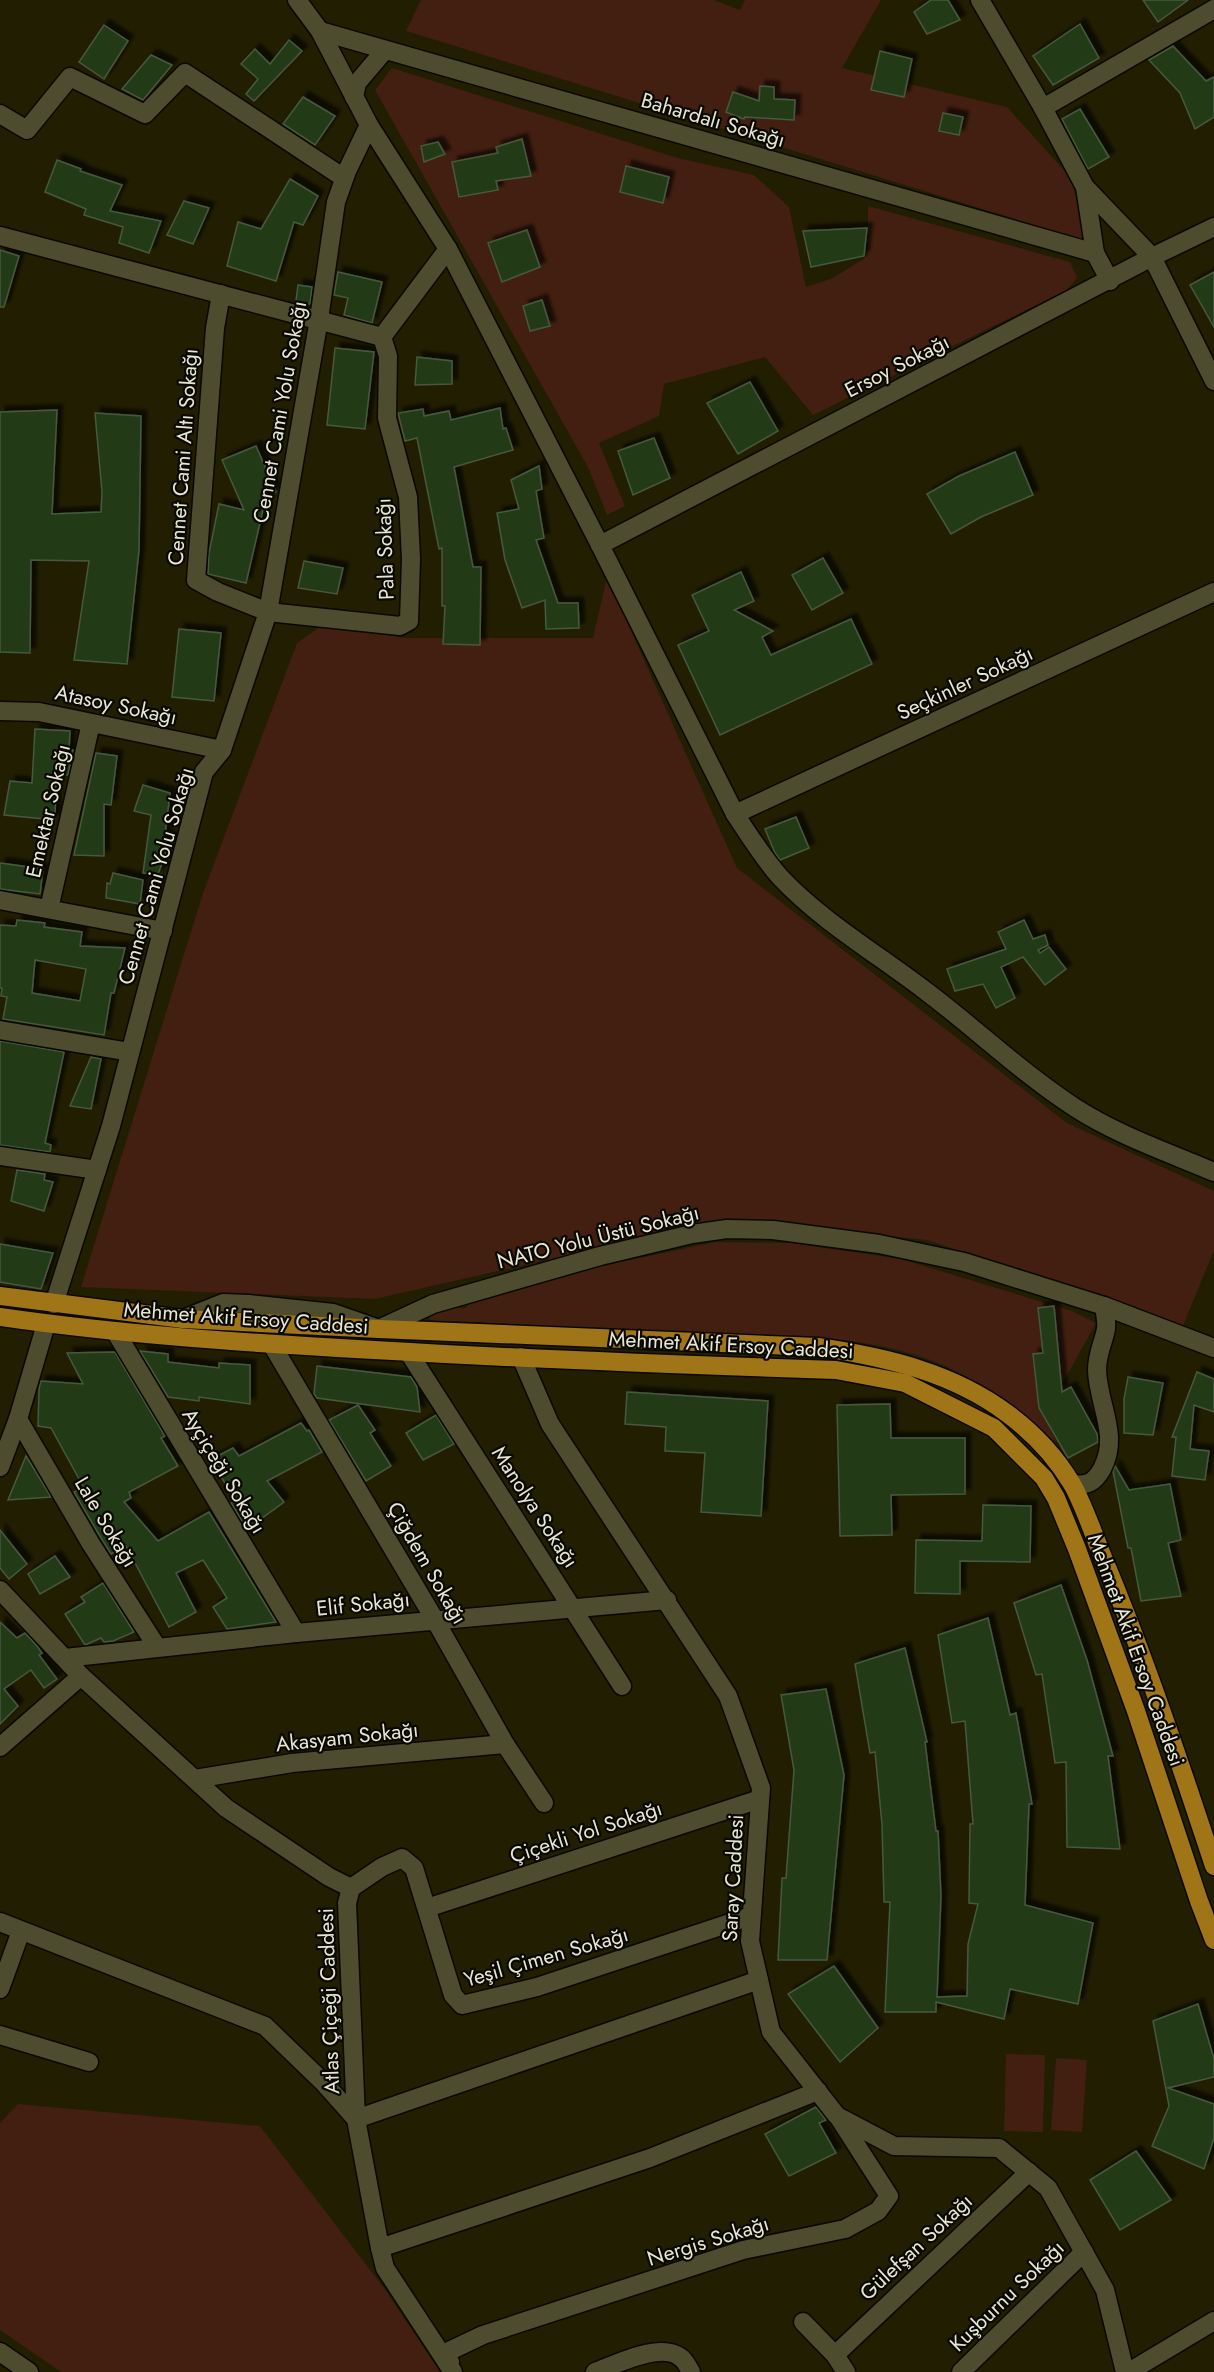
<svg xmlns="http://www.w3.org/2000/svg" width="1214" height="2372" viewBox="0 0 1214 2372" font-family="Jost,sans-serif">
	<defs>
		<filter id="shadow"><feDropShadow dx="5.5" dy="-5.5" stdDeviation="1.5" flood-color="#0009"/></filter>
	</defs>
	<rect width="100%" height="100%" fill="#211e02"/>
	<g fill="#421f10">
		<path d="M421,0H714L740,10L745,0H881L842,68L1007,107L1072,179L1086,241L406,31Z"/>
		<path d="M392,68L678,158L754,175L789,207L806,287L833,278L868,256V206L1070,262L1077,278L1067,290L813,415L765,357L664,384L659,416L599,443L625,506L607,515L589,469L375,90Z"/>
		<path d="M607,577L737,868L1067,1123L1214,1191V1250L1183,1326L927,1240L726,1219L375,1299L81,1287L203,893L297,643L325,623L404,638H593Z"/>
		<path d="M716,1242L791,1243L901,1259L1072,1311L1096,1323L1061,1386L1071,1387L1037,1406L1057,1442C1019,1418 986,1384 945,1366C866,1331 775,1337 690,1334C610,1331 530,1325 450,1321L430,1320L428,1314L453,1308H466L469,1302L582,1270Z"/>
		<path d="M1006,2054L1045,2055L1043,2132L1004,2131Z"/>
		<path d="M1056,2058L1087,2060L1082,2132L1051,2130Z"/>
		<path d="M18,2104L260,2126L384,2288L440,2372H61L0,2330V2123Z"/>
	</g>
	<g fill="#243b17" stroke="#47583f" stroke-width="1.5" fill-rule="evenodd" filter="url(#shadow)">
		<path d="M931,0H948L960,20L927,34L914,12Z"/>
		<path d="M1143,0H1188L1158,22Z"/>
		<path d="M1080,24L1099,58L1053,85L1033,56Z"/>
		<path d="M104,25L128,41L104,79L79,62Z"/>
		<path d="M289,40L302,51L254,101L246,94L258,79L241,64L255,49L270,64Z"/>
		<path d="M1173,46L1206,81L1214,77V117L1195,129L1180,93L1149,60Z"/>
		<path d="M880,51L912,59L904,97L871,90Z"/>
		<path d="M151,55L172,65L143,100L122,89Z"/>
		<path d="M760,86L774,87V99L795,100L794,120L745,117L744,119L726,112L733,92L759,101Z"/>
		<path d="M303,97L335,116L315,145L283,124Z"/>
		<path d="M1080,109L1109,157L1088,169L1062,119Z"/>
		<path d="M943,113L963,117L959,135L939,131Z"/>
		<path d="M522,139L531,176L496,181L498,190L459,197L452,162L498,153L496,147Z"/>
		<path d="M438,142L445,154L424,162L421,146Z"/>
		<path d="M57,160L81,169L80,171L122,185L110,211L161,221L149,253L119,243L123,227L84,215L86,209L45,192Z"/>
		<path d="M626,166L669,177L663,203L620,192Z"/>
		<path d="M290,179L318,196L303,225L294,222L276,281L227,266L238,222L261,229Z"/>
		<path d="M184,201L209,208L193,244L167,235Z"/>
		<path d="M867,228L864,256L811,267L803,231Z"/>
		<path d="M527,230L540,267L502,282L488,243Z"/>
		<path d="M0,250L19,256L4,307H0Z"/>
		<path d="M338,272L382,282L372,323L344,315L348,298L334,295Z"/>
		<path d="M1214,272V327L1190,285Z"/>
		<path d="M298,285L312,287L310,304L296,301Z"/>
		<path d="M542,300L550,326L530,331L523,306Z"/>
		<path d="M335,348L374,352L365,429L327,425Z"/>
		<path d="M417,357L452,361V384L415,385Z"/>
		<path d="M750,382L778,431L738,454L707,403Z"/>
		<path d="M500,408L503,429L506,428L513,450L454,467L473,567H481L480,645L443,644L445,606H442V548L439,549L417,438L405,441L398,413L423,409L424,416L449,411L451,420Z"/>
		<path d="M57,410L52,514L101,512L102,492L95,413L141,416L139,550L127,664L74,660L89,561L31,560L30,653L0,652V412Z"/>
		<path d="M654,438L670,478L633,495L618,451Z"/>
		<path d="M256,446L276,492L266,497L246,583L208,574L209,553L219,504L244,510L222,460Z"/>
		<path d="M1015,452L1033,495L981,517L951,534L927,494L959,476Z"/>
		<path d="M539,466L542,489L536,491L544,538L536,540L558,603H578L579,628L546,629L545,600L522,608L505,560L497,513L519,509L511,480Z"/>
		<path d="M823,558L843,593L812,610L792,575Z"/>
		<path d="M304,561L343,568L337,594L298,588Z"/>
		<path d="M741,572L754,601L734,610L773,631L762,637L771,655L851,619L872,664L720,735L678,645L709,631L692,595Z"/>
		<path d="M179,629L221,633L214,701L172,697Z"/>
		<path d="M35,729L70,731L69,750H73L68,775L56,774L55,820L4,815L10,781L32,783Z"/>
		<path d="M96,753L117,756L111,805L104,804V856L74,855Z"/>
		<path d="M143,785L170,793L165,836L172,838L158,874L143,873L151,815L134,811Z"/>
		<path d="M796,817L809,848L780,860L775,853L765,829Z"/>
		<path d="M0,863L43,869L40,894L0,889Z"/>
		<path d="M113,873L143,880L140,904L106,898L107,883L110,884Z"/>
		<path d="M17,920L45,923L44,927L82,932L80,946L125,948L114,993H111L104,1035L3,1019L7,997L1,996L2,988H0V925L16,926ZM35,960L86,969L80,1001L32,993Z"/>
		<path d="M1024,920L1033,939L1045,935L1048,945L1038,950L1040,953L1049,947L1066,969L1045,985L1023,957L1001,967L1015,998L996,1008L983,984L955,991L947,969L1006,949L998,932Z"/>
		<path d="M0,1041L64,1052L45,1143L51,1145L50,1152L0,1145Z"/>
		<path d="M91,1057L101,1059L91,1109L70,1106Z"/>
		<path d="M17,1170L45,1174L44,1180L53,1182L44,1211L11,1201Z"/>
		<path d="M0,1244L53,1253L41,1289L0,1282Z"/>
		<path d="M1054,1306L1062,1392L1071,1387L1097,1434L1098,1442L1068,1458L1039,1408L1033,1354L1043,1353L1038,1308Z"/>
		<path d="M140,1351L168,1354V1362L219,1368V1363L250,1365V1404L199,1397V1401L168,1397Z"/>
		<path d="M115,1352L165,1436L161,1438L178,1466L129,1492L131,1498L124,1502L158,1541L209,1512L276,1622L227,1629L213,1607L227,1598L203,1560L176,1573L196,1612L169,1627L126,1546L111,1554L101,1538L74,1492L84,1488L51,1428L38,1426L39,1389L41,1381L83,1384L67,1353Z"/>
		<path d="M317,1366L411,1377L417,1387L420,1412L317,1398L314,1394Z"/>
		<path d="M1197,1372L1214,1379V1412L1194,1405L1190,1449L1209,1451L1205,1480L1172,1476L1176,1437H1172Z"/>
		<path d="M1128,1377L1163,1383L1153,1435L1124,1433V1399Z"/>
		<path d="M627,1392L768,1401L761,1516L701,1512L705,1453L665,1451L666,1427L625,1424Z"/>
		<path d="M890,1404L891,1438H965V1494L891,1495L892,1535L840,1536L837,1405Z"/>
		<path d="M358,1405L375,1430L370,1433L391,1466L366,1481L329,1420Z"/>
		<path d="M436,1415L454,1444L423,1460L406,1433Z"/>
		<path d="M301,1423L307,1431L309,1430L322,1452L267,1481L284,1502L247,1529L231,1503L236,1500L210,1460L233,1448L239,1456Z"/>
		<path d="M26,1456L31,1464L51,1497L8,1500Z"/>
		<path d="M1115,1466L1129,1490L1170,1484L1181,1540L1168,1543L1181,1596L1141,1601L1131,1548H1128L1113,1471Z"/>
		<path d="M983,1505L1031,1506L1030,1562L960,1561V1594L915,1593L916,1540L982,1541Z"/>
		<path d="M0,1530L27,1564L9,1579L0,1568Z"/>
		<path d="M55,1556L70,1577L40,1594L28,1574Z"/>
		<path d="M103,1583L134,1632L113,1641L104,1642L101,1638L85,1645L65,1614L85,1602L81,1597Z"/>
		<path d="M1061,1585L1087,1660L1113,1756H1108L1120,1849L1067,1847L1066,1762L1055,1763L1042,1674L1036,1675L1014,1603Z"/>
		<path d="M988,1618L1010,1715L1016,1713L1032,1804H1029L1025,1905L1093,1923L1078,2004L1010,1989L1004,2019L936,2002V2012H885L890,1902H884L882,1824L875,1752L870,1753L855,1664L905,1648L927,1742H925L936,1831H938L941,1896L937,1997L967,1996L968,1944L978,1904L969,1903L970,1824H973L965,1721L952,1723L938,1635Z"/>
		<path d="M0,1622L17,1638L25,1633L37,1646L42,1653L39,1655L57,1679L44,1688L31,1670L4,1689L18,1706L0,1724Z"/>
		<path d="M826,1689L844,1775L827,1960H778L782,1878H786L794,1770L781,1695Z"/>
		<path d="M834,1966L878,2028L840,2062L788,1994Z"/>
		<path d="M1198,2004L1214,2059V2077L1168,2088L1214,2104V2138L1204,2169L1152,2146L1169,2106L1153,2021Z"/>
		<path d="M816,2107L826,2120L819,2123L836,2153L789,2176L765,2134Z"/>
		<path d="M1136,2151L1171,2200L1120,2230L1090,2180Z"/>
	</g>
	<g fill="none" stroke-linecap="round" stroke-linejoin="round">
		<g stroke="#0b0800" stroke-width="21">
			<g id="minor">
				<path d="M297,0L320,31L369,125L448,249L600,545L735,814C749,835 763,858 780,877C821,921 879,955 927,992C976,1029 1022,1073 1074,1107C1117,1135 1167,1152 1214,1172"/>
				<path d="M980,0L1043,108L1085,187L1152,257L1214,381"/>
				<path d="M320,31L1095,253"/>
				<path d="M354,97L357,83L385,50"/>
				<path d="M1043,108L1214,9"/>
				<path d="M0,114L27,130L70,77L145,114L185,73L344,178"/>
				<path d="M1085,187L1095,253L1110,281"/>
				<path d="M0,236L382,337L448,249"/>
				<path d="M221,294L215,328L196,580L218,592L268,612L400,626L409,621L411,559L408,497L387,418L388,356L382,337"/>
				<path d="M600,545L1152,257L1214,227"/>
				<path d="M0,711L39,712L222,750"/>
				<path d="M735,814L1214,592"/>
				<path d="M0,900L163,931"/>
				<path d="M49,909L91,723"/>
				<path d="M0,1030L130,1052"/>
				<path d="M0,1156L97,1170"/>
				<path d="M54,1304L111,1126L204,772L222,750L268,612L319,319L336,202L347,171L369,125"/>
				<path d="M183,1319L223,1303L249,1304L333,1313L379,1329L433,1304L600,1256L692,1234L727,1229L773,1230L879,1244L964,1262L1104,1306L1214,1348"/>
				<path d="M115,1331L296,1633"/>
				<path d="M272,1345L435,1620L505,1744L544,1803"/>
				<path d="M409,1353L622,1686"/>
				<path d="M521,1357L550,1424L728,1696L761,1788L750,1941L771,2032L837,2116L894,2146L999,2148L1048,2188L1105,2290L1125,2372"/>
				<path d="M18,1419L91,1544L157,1647"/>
				<path d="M0,1467L18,1419L46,1324"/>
				<path d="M1072,1484C1087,1486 1094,1483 1102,1469C1120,1435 1098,1405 1097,1370C1097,1354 1103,1344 1106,1329C1107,1322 1105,1313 1104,1306"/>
				<path d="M0,1590L81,1676L226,1808L329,1877L351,1888L347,1903L356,2119L380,2248L385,2268L453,2372"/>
				<path d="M65,1658L296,1633L667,1600"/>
				<path d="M0,1747L81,1676"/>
				<path d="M195,1779L292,1763L505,1744"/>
				<path d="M351,1888L382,1867L402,1858L414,1868L453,1995L462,2005L537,1987L751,1916"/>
				<path d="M427,1908L760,1799"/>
				<path d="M0,1922L265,2026L324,2083L356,2119L759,1980"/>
				<path d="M0,1989L21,1931"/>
				<path d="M0,2035L89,2062"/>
				<path d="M380,2248L650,2158L818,2091"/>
				<path d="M803,2322L835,2355L846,2372"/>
				<path d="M0,2352L29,2372"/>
				<path d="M835,2355L1029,2172"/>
				<path d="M450,2362L443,2354L483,2335L743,2250L845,2229L878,2211L889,2196L839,2118"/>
				<path d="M595,2372C617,2364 660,2342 680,2357C685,2360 688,2367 691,2372"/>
				<path d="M961,2372L1084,2252"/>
				<path d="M1129,2372L1214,2321"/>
			</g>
		</g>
		<g stroke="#0b0800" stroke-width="21">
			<g id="major">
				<path d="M0,1296L183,1319L379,1329L818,1347C885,1357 952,1372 1008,1414C1032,1432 1056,1457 1072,1484C1085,1507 1096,1542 1107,1567C1147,1664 1181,1766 1214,1866"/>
				<path d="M0,1317C124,1335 249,1343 374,1350C528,1359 682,1365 836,1370L905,1383L994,1428L1044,1478L1056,1498L1077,1549L1136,1711L1199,1901L1214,1940"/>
			</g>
		</g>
		<use href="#minor" stroke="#4e4c2f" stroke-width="18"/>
		<use href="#major" stroke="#a07517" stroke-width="18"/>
	</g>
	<g text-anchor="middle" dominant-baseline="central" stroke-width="4.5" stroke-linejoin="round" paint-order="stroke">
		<g font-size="21" fill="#e7e6d5" stroke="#090801">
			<text transform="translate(713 120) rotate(16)">Bahardalı Sokağı</text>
			<text transform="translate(897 366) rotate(-27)">Ersoy Sokağı</text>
			<text transform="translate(280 412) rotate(-80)">Cennet Cami Yolu Sokağı</text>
			<text transform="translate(183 457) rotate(-86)">Cennet Cami Altı Sokağı</text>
			<text transform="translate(385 549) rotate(-92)">Pala Sokağı</text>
			<text transform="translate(965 683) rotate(-25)">Seçkinler Sokağı</text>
			<text transform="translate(116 705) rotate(12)">Atasoy Sokağı</text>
			<text transform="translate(48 811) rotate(-77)">Emektar Sokağı</text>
			<text transform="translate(156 876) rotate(-74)">Cennet Cami Yolu Sokağı</text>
			<text transform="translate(598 1237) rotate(-14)">NATO Yolu Üstü Sokağı</text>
			<text transform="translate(246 1318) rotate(4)">Mehmet Akif Ersoy Caddesi</text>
			<text transform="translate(731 1345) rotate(3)">Mehmet Akif Ersoy Caddesi</text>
			<text transform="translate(224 1471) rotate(59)">Ayçiçeği Sokağı</text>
			<text transform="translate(535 1507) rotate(57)">Manolya Sokağı</text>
			<text transform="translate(106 1522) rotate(59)">Lale Sokağı</text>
			<text transform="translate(427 1563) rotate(60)">Çiğdem Sokağı</text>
			<text transform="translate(363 1604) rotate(-6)">Elif Sokağı</text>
			<text transform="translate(1136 1650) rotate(70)">Mehmet Akif Ersoy Caddesi</text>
			<text transform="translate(347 1737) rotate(-6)">Akasyam Sokağı</text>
			<text transform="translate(586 1832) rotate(-18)">Çiçekli Yol Sokağı</text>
			<text transform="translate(733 1878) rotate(-87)">Saray Caddesi</text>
			<text transform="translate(546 1957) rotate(-16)">Yeşil Çimen Sokağı</text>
			<text transform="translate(329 2001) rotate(-92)">Atlas Çiçeği Caddesi</text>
			<text transform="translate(708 2241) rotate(-17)">Nergis Sokağı</text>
			<text transform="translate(916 2247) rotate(-43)">Gülefşan Sokağı</text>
			<text transform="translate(1007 2296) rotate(-44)">Kuşburnu Sokağı</text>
		</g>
	</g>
</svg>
